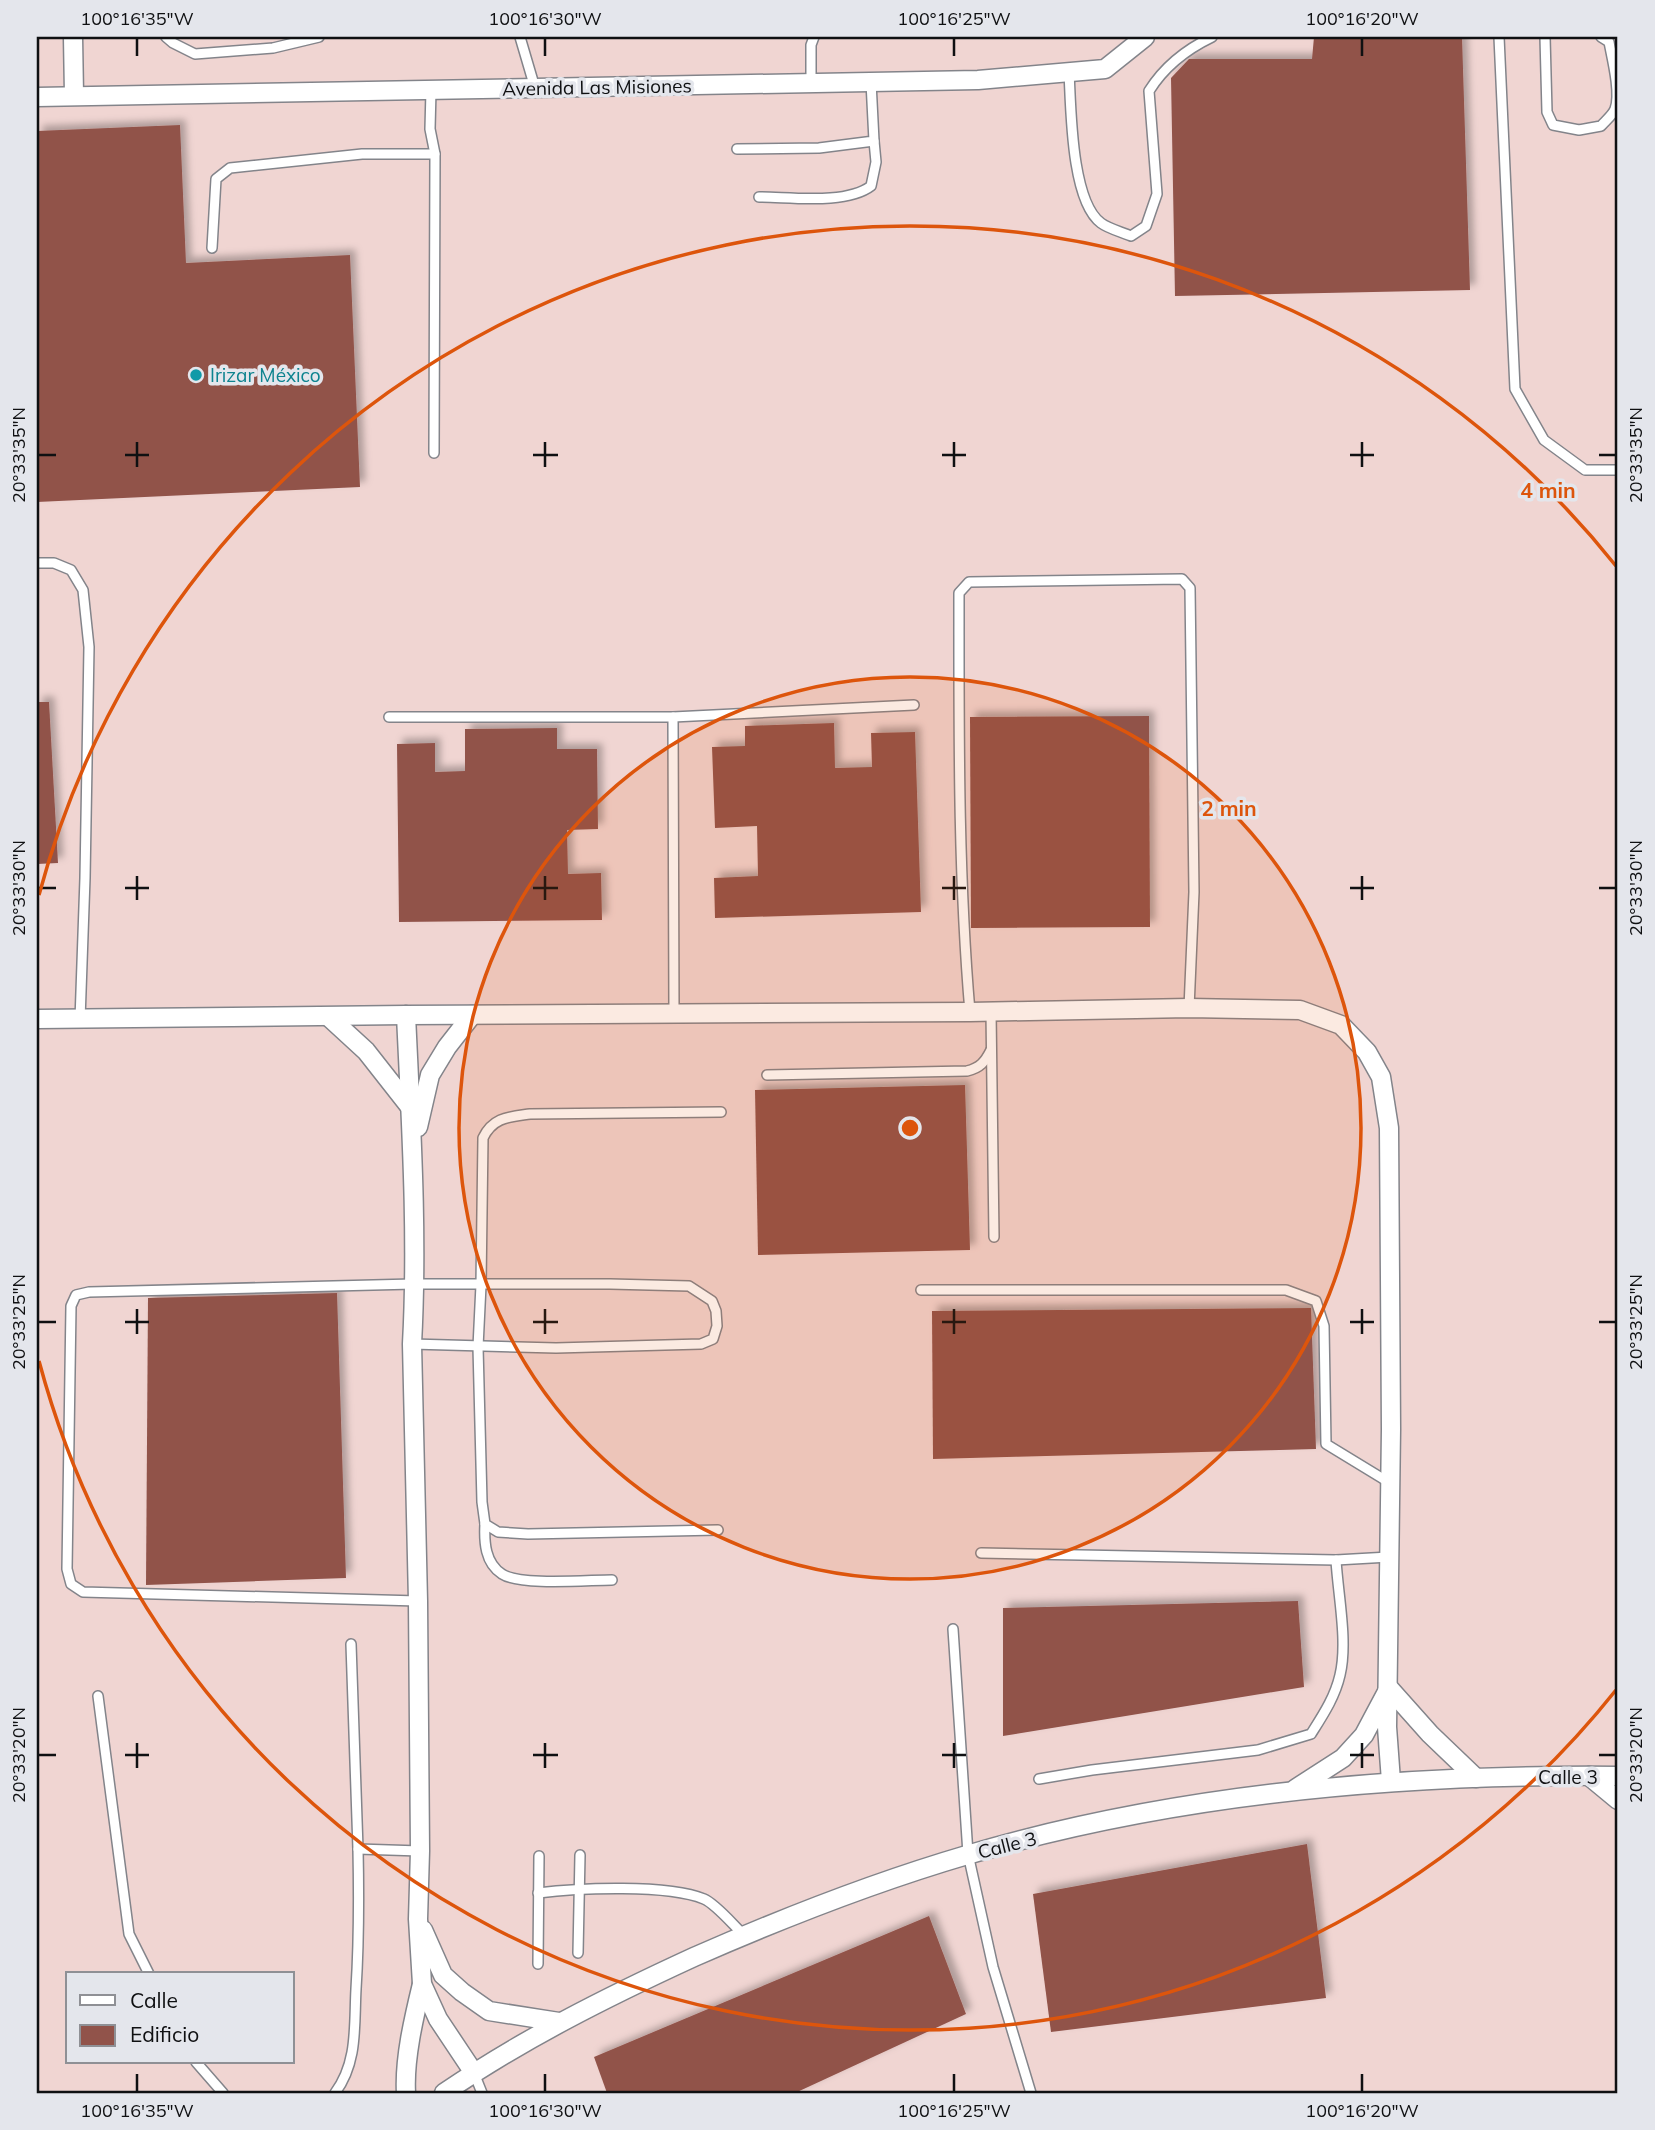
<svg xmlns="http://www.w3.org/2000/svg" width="1655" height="2130" viewBox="0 0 1655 2130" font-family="Mulish,sans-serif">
	<defs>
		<filter id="shadow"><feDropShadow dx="5.5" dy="-5.5" stdDeviation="3.5" flood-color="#0004"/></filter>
	</defs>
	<rect width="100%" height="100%" fill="#e4e6ec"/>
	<path fill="#f0d5d2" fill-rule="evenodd" d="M37,37H1618V2093H37ZM68,1974H292V2062H68Z"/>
	<g fill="#91534a" filter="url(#shadow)">
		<path d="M1314,37H1462L1470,290L1175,296L1171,78L1189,59H1312Z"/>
		<path d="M180,125L186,263L350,255L360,487L37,502V131Z"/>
		<path d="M37,702H49L58,863L37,864Z"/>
		<path d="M1149,716L1150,927L971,928L970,717Z"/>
		<path d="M834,723L835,768L872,767L871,733L915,732L921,912L715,918L714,878L758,876L757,826L715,828L712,747L745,746V726Z"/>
		<path d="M557,728V749H597L598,829L567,830L568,874L601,873L602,920L399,922L397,744L435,743V772L465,771V729Z"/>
		<path d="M965,1085L970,1250L758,1255L755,1090Z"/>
		<path d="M337,1293L346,1578L146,1585L148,1298Z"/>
		<path d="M1311,1308L1316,1449L933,1459L932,1311Z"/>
		<path d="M1298,1601L1304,1687L1003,1736V1608Z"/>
		<path d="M1307,1844L1326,1998L1051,2032L1033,1894Z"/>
		<path d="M929,1916L966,2014L795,2093H607L594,2057Z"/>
	</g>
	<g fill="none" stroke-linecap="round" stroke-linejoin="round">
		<g stroke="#83848a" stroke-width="12">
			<g id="lane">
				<path d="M166,37L173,43L195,54L273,48L319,37"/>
				<path d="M520,37L535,88"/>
				<path d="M1499,37L1515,389L1544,440L1585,470H1618"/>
				<path d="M1545,37L1547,112L1553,125L1579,130L1601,126C1605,121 1613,115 1615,109C1621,93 1612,58 1609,42L1601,37"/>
				<path d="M1069,72C1071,108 1071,201 1101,223C1109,229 1122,232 1131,236L1146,226L1157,194L1149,91C1164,67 1187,49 1212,37"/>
				<path d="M811,83V45L814,37"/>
				<path d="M431,90L430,129L435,154"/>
				<path d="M737,149L819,148L874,141L871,82"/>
				<path d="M759,197C790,197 846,205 871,186L876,162L874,141"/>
				<path d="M212,248L216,179L230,168L362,154H435L434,453"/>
				<path d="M37,563H54L71,570L83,590L89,647L85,878L80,1020"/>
				<path d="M389,717H673L674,1013"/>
				<path d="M673,717L914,705"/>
				<path d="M970,1012C958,873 959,733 959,593L969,582L1182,579L1190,588L1194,892L1189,1008"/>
				<path d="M991,1012L994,1237"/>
				<path d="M767,1075L967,1071C980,1068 985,1062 991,1050"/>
				<path d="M921,1290H1286L1316,1301L1324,1326L1326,1444L1390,1483"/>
				<path d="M412,1344L556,1348L701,1344L713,1339L717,1326L716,1311L712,1301L689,1286L610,1284H413L89,1292L76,1295L71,1306L67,1569L71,1584L83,1592L418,1601"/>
				<path d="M485,1524C484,1542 485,1563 502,1574C520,1586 588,1580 612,1580"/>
				<path d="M718,1530L528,1534L498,1532L485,1524L482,1502L478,1347L481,1285L483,1138C493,1117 509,1117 530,1114L721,1112"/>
				<path d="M981,1553L1336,1560L1389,1557"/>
				<path d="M953,1629L968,1854L993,1967L1031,2093"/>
				<path d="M351,1644L358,1849L420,1851"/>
				<path d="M98,1696L129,1934L149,1974"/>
				<path d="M1039,1779L1092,1770L1258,1750L1311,1734C1323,1715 1335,1697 1340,1675C1348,1642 1338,1595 1336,1560"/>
				<path d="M538,1893C578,1888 668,1884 704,1899C716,1904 734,1926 744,1935"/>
				<path d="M578,1953L580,1855"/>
				<path d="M538,1964L539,1856"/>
				<path d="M196,2062L223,2093"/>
				<path d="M474,2073L482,2093"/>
				<path d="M335,2093C358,2062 354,2026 356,1989C359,1942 359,1896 358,1849"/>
			</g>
		</g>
		<g stroke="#83848a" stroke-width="21">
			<g id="street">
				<path d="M73,37L74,95"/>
				<path d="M37,97L978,80L1105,69L1145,37"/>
				<path d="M406,1015C411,1124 418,1235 412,1344L418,1601L420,1851L418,1919L422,1984L438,2019L474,2073"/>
				<path d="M329,1017L366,1051L410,1107"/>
				<path d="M37,1019L406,1015L970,1012L1189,1008L1300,1010L1341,1025L1367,1052L1381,1077L1389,1128L1391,1429L1387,1727L1391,1781"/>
				<path d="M418,1127L430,1075L447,1047L472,1015"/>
				<path d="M1589,1776L1618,1800"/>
				<path d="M1295,1789L1343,1758L1364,1735L1389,1688L1430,1734L1476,1778"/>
				<path d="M423,1930L443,1975L462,1992L489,2011L559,2022"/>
				<path d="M406,2093C404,2059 414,2017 422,1984"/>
				<path d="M444,2093C523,2039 607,1997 694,1957C783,1918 875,1882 967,1855C1176,1793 1401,1774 1618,1776"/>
			</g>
		</g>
		<use href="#lane" stroke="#fff" stroke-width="9"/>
		<use href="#street" stroke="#fff" stroke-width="18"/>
	</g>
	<path fill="none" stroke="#0f1012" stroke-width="2.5" d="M137,38V56M545,38V56M954,38V56M1362,38V56M137,442V467M545,442V467M954,442V467M1362,442V467M38,455H56M125,455H149M533,455H558M942,455H966M1350,455H1374M1599,455H1616M137,876V900M545,876V900M954,876V900M1362,876V900M38,888H56M125,888H149M533,888H558M942,888H966M1350,888H1374M1599,888H1616M137,1309V1334M545,1309V1334M954,1309V1334M1362,1309V1334M38,1322H56M125,1322H149M533,1322H558M942,1322H966M1350,1322H1374M1599,1322H1616M137,1743V1768M545,1743V1768M954,1743V1768M1362,1743V1768M38,1755H56M125,1755H149M533,1755H558M942,1755H966M1350,1755H1374M1599,1755H1616M137,2074V2092M545,2074V2092M954,2074V2092M1362,2074V2092"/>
	<circle cx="910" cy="1128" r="451" fill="#dd550c" fill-opacity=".12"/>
	<g fill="none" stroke="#dd550c" stroke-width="3.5">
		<circle cx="910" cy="1128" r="451"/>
		<path d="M1616 1690A902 902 0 0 1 39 1361M39 895A902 902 0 0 1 1616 566"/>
	</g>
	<circle fill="#0f9aa8" stroke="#e4e6ec" stroke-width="2.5" cx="196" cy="375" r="7"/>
	<g text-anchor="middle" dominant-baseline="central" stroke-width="7" stroke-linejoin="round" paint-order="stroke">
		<g font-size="19" fill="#0f1012" stroke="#e4e6ec">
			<text transform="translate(597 87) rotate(-1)">Avenida Las Misiones</text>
			<text x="1568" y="1777">Calle 3</text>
			<text transform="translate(1007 1845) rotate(-14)">Calle 3</text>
		</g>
		<g font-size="19" fill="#0d838f" stroke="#e4e6ec" text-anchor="start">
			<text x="210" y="375">Irizar México</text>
		</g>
	</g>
	<circle cx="910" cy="1128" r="10" fill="#dd550c" stroke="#e4e6ec" stroke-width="3.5"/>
	<g font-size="21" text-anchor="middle" font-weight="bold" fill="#dd550c" stroke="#e4e6ec" stroke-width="7" stroke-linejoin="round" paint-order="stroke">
		<text x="1548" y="498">4 min</text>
		<text x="1229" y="816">2 min</text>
	</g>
	<rect width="1655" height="2130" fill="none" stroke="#e4e6ec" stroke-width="77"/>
	<rect x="66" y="1972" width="228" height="91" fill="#e4e6ec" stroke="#8f9095" stroke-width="2"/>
	<rect x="80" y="1995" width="35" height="10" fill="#ffffff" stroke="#8f9095" stroke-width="2"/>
	<text x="130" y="2008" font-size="21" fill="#0f1012">Calle</text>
	<rect x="80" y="2025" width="35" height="21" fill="#91534a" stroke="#8f9095" stroke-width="2"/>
	<text x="130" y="2042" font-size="21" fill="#0f1012">Edificio</text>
	<rect x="38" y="38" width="1578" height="2054" fill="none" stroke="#0f1012" stroke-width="2.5"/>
	<g font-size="18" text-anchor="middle" fill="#0f1012">
		<text x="137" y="25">100°16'35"W</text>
		<text x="545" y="25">100°16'30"W</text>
		<text x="954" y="25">100°16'25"W</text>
		<text x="1362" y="25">100°16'20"W</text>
		<text transform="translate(19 455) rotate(-90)" y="6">20°33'35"N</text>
		<text transform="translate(1636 455) rotate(-90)" y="6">20°33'35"N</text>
		<text transform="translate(19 888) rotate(-90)" y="6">20°33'30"N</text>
		<text transform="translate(1636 888) rotate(-90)" y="6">20°33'30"N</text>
		<text transform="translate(19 1322) rotate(-90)" y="6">20°33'25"N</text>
		<text transform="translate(1636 1322) rotate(-90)" y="6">20°33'25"N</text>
		<text transform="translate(19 1755) rotate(-90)" y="6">20°33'20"N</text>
		<text transform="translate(1636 1755) rotate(-90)" y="6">20°33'20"N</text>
		<text x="137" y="2117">100°16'35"W</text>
		<text x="545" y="2117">100°16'30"W</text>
		<text x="954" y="2117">100°16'25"W</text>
		<text x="1362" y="2117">100°16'20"W</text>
	</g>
</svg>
